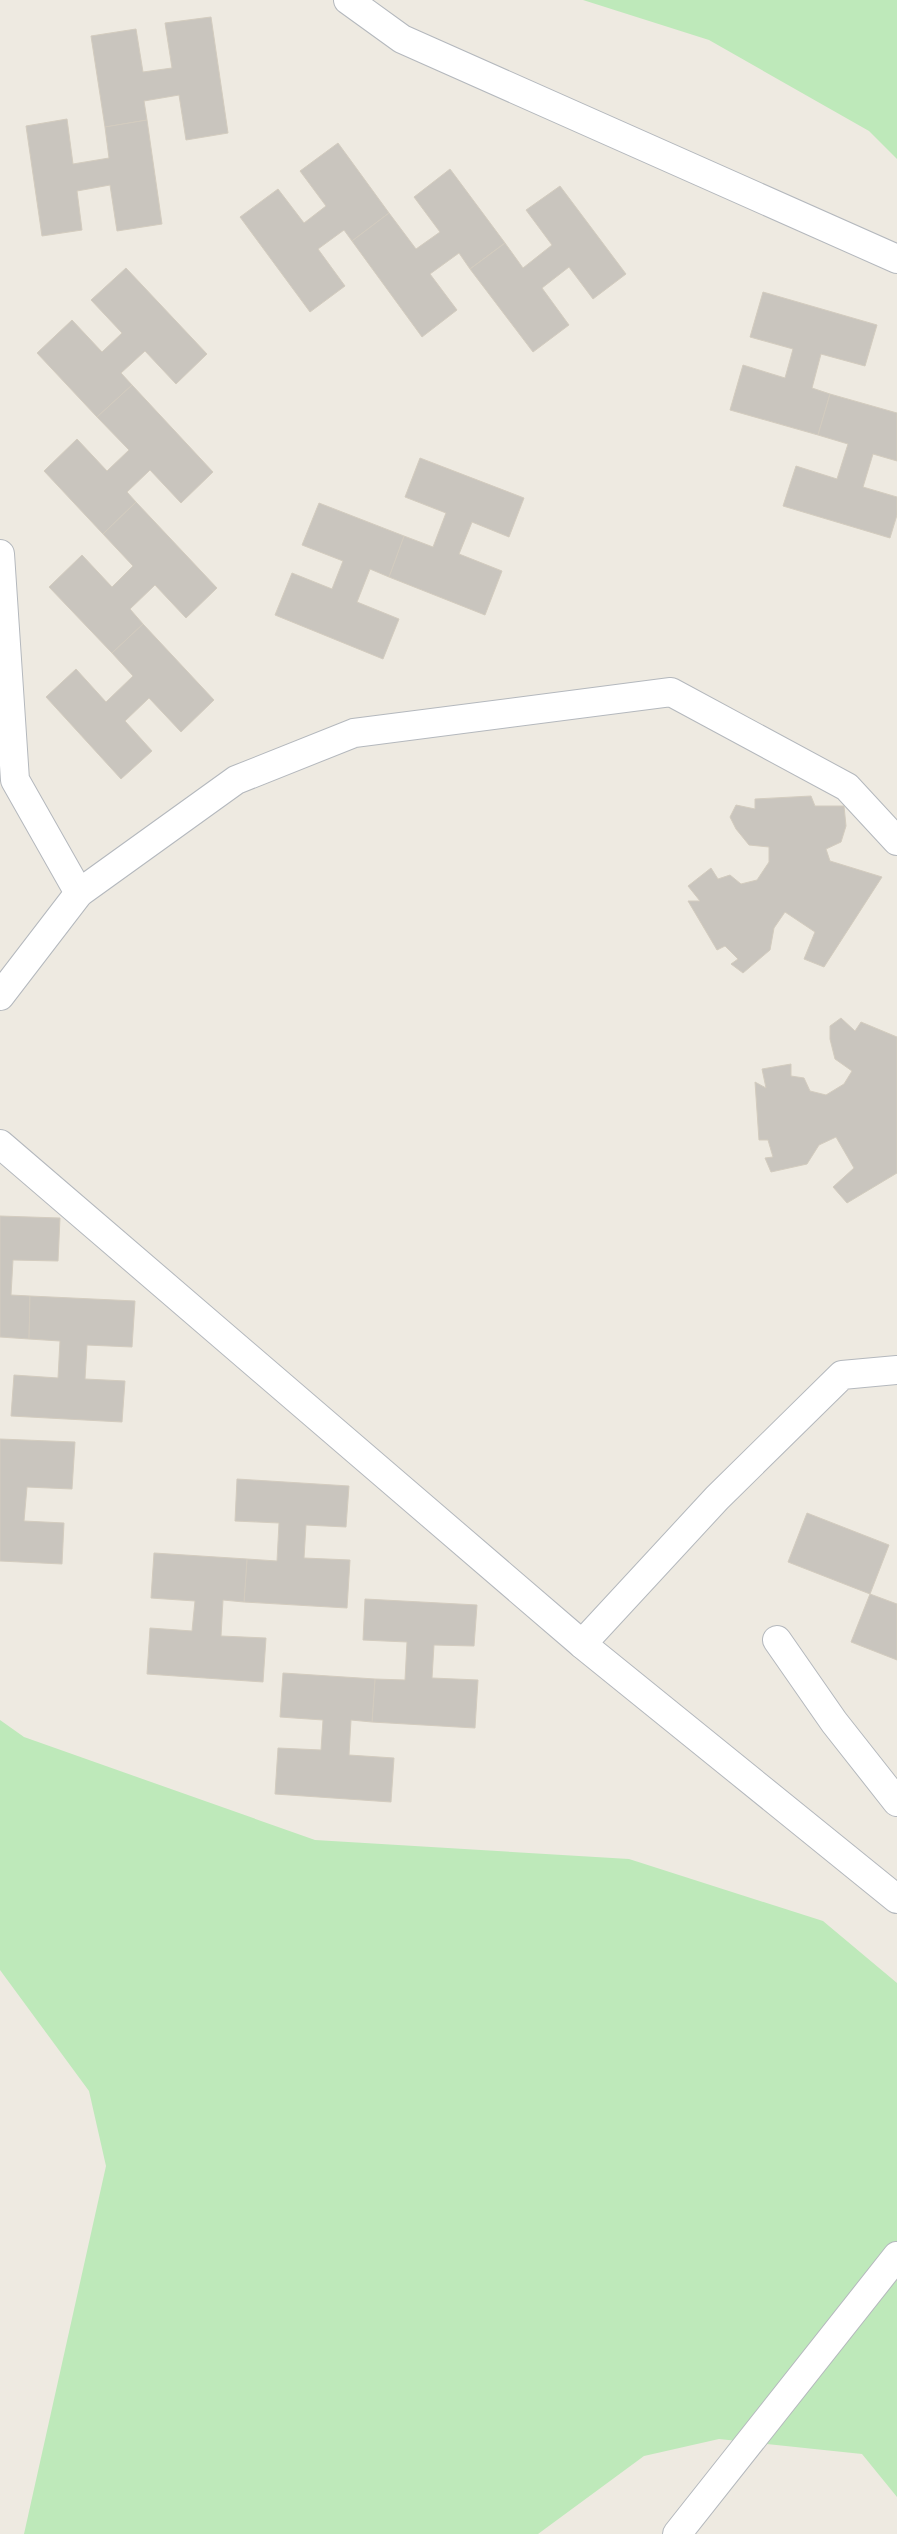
<svg xmlns="http://www.w3.org/2000/svg" width="897" height="2534" viewBox="0 0 897 2534" font-family="'Public Sans',sans-serif">
	<rect width="100%" height="100%" fill="#eeeae1"/>
	<g fill="#bee9ba">
		<path d="M583,0H897V159L869,131L709,40Z"/>
		<path d="M0,1720L24,1737L315,1840L629,1859L823,1921L897,1983V2497L862,2454L719,2439L644,2456L538,2534H24L106,2166L89,2091L0,1970Z"/>
	</g>
	<g fill="#c9c5be" stroke="#d3ccbf">
		<path d="M211,17L228,133L186,140L179,95L144,101L147,120L105,127L91,36L136,29L143,72L172,68L165,23Z"/>
		<path d="M67,119L73,164L109,158L105,127L147,120L162,224L117,231L110,185L77,191L82,230L42,236L26,126Z"/>
		<path d="M338,143L389,213L352,241L344,230L318,249L345,286L310,312L240,217L278,189L304,223L326,206L300,171Z"/>
		<path d="M450,169L505,243L470,269L459,253L430,274L457,310L422,337L352,241L389,213L416,249L440,232L414,197Z"/>
		<path d="M560,186L626,274L593,299L569,267L542,288L569,325L533,352L470,269L505,243L523,268L552,245L526,210Z"/>
		<path d="M126,268L207,354L176,384L145,351L121,373L132,385L97,417L37,353L72,320L102,352L122,333L91,300Z"/>
		<path d="M763,292L877,325L865,366L821,354L812,388L830,394L818,435L730,410L743,365L785,378L793,349L750,337Z"/>
		<path d="M132,385L213,472L181,503L150,470L127,492L136,502L103,534L44,471L77,439L107,471L129,450L97,417Z"/>
		<path d="M830,394L897,413V461L873,454L863,487L897,497V515L890,538L783,506L796,466L837,479L848,444L818,435Z"/>
		<path d="M420,458L524,498L509,537L472,522L459,554L502,571L485,615L389,577L404,536L433,547L446,513L405,497Z"/>
		<path d="M136,502L217,588L186,618L155,585L130,609L143,624L112,653L49,587L82,555L112,587L133,566L103,534Z"/>
		<path d="M319,503L404,536L389,577L370,569L357,602L399,619L383,659L275,615L292,573L332,589L343,561L302,545Z"/>
		<path d="M143,624L214,700L181,732L149,698L125,721L152,751L121,779L46,697L76,669L106,702L133,676L112,653Z"/>
		<path d="M811,796L815,806H844L846,826L841,842L826,849L830,861L882,877L824,967L804,959L815,932L785,912L774,928L770,950L743,973L731,964L738,959L725,946L717,950L688,901H700L688,886L711,868L718,879L730,875L741,884L757,880L769,862V847L749,845L736,829L730,817L736,805L755,809V799Z"/>
		<path d="M841,1018L855,1031L861,1022L897,1037V1173L847,1203L833,1187L854,1168L836,1137L819,1145L807,1164L771,1172L765,1158L773,1157L768,1140H759L755,1082L766,1088L762,1069L791,1064V1076L804,1078L810,1091L826,1095L844,1084L852,1071L835,1059L830,1039V1026Z"/>
		<path d="M0,1216L60,1218L58,1261L13,1260L11,1295L30,1296L29,1339L0,1337Z"/>
		<path d="M30,1296L135,1301L132,1347L87,1345L85,1379L125,1381L122,1422L11,1416L14,1375L58,1378L60,1341L29,1339Z"/>
		<path d="M0,1439L75,1442L72,1489L27,1487L24,1521L64,1523L62,1564L0,1561Z"/>
		<path d="M237,1479L349,1486L346,1527L306,1525L304,1558L350,1560L347,1608L244,1602L247,1559L277,1561L279,1523L235,1521Z"/>
		<path d="M807,1513L889,1545L870,1594L788,1562Z"/>
		<path d="M154,1553L247,1559L244,1602L223,1600L221,1636L266,1638L263,1682L147,1674L150,1628L192,1631L195,1601L151,1598Z"/>
		<path d="M870,1594L897,1604V1660L851,1642Z"/>
		<path d="M365,1599L477,1605L474,1646L434,1645L432,1678L478,1680L475,1728L372,1722L375,1679L405,1680L407,1642L363,1640Z"/>
		<path d="M283,1673L375,1679L372,1722L351,1720L349,1755L394,1758L391,1802L275,1794L278,1748L321,1750L323,1720L280,1717Z"/>
	</g>
	<g fill="none" stroke-linecap="round" stroke-linejoin="round">
		<g stroke="#b4b8bd" stroke-width="30">
			<g id="minor">
				<path d="M348,0L402,39L897,259"/>
				<path d="M0,554L15,780L79,893"/>
				<path d="M0,996L79,893L236,780L354,733L671,692L847,787L897,841"/>
				<path d="M0,1144L582,1644L897,1899"/>
				<path d="M777,1640L834,1722L897,1802"/>
				<path d="M582,1644L717,1498L842,1375L897,1370"/>
				<path d="M677,2534L897,2256"/>
			</g>
		</g>
		<use href="#minor" stroke="#fff" stroke-width="28"/>
	</g>
</svg>
